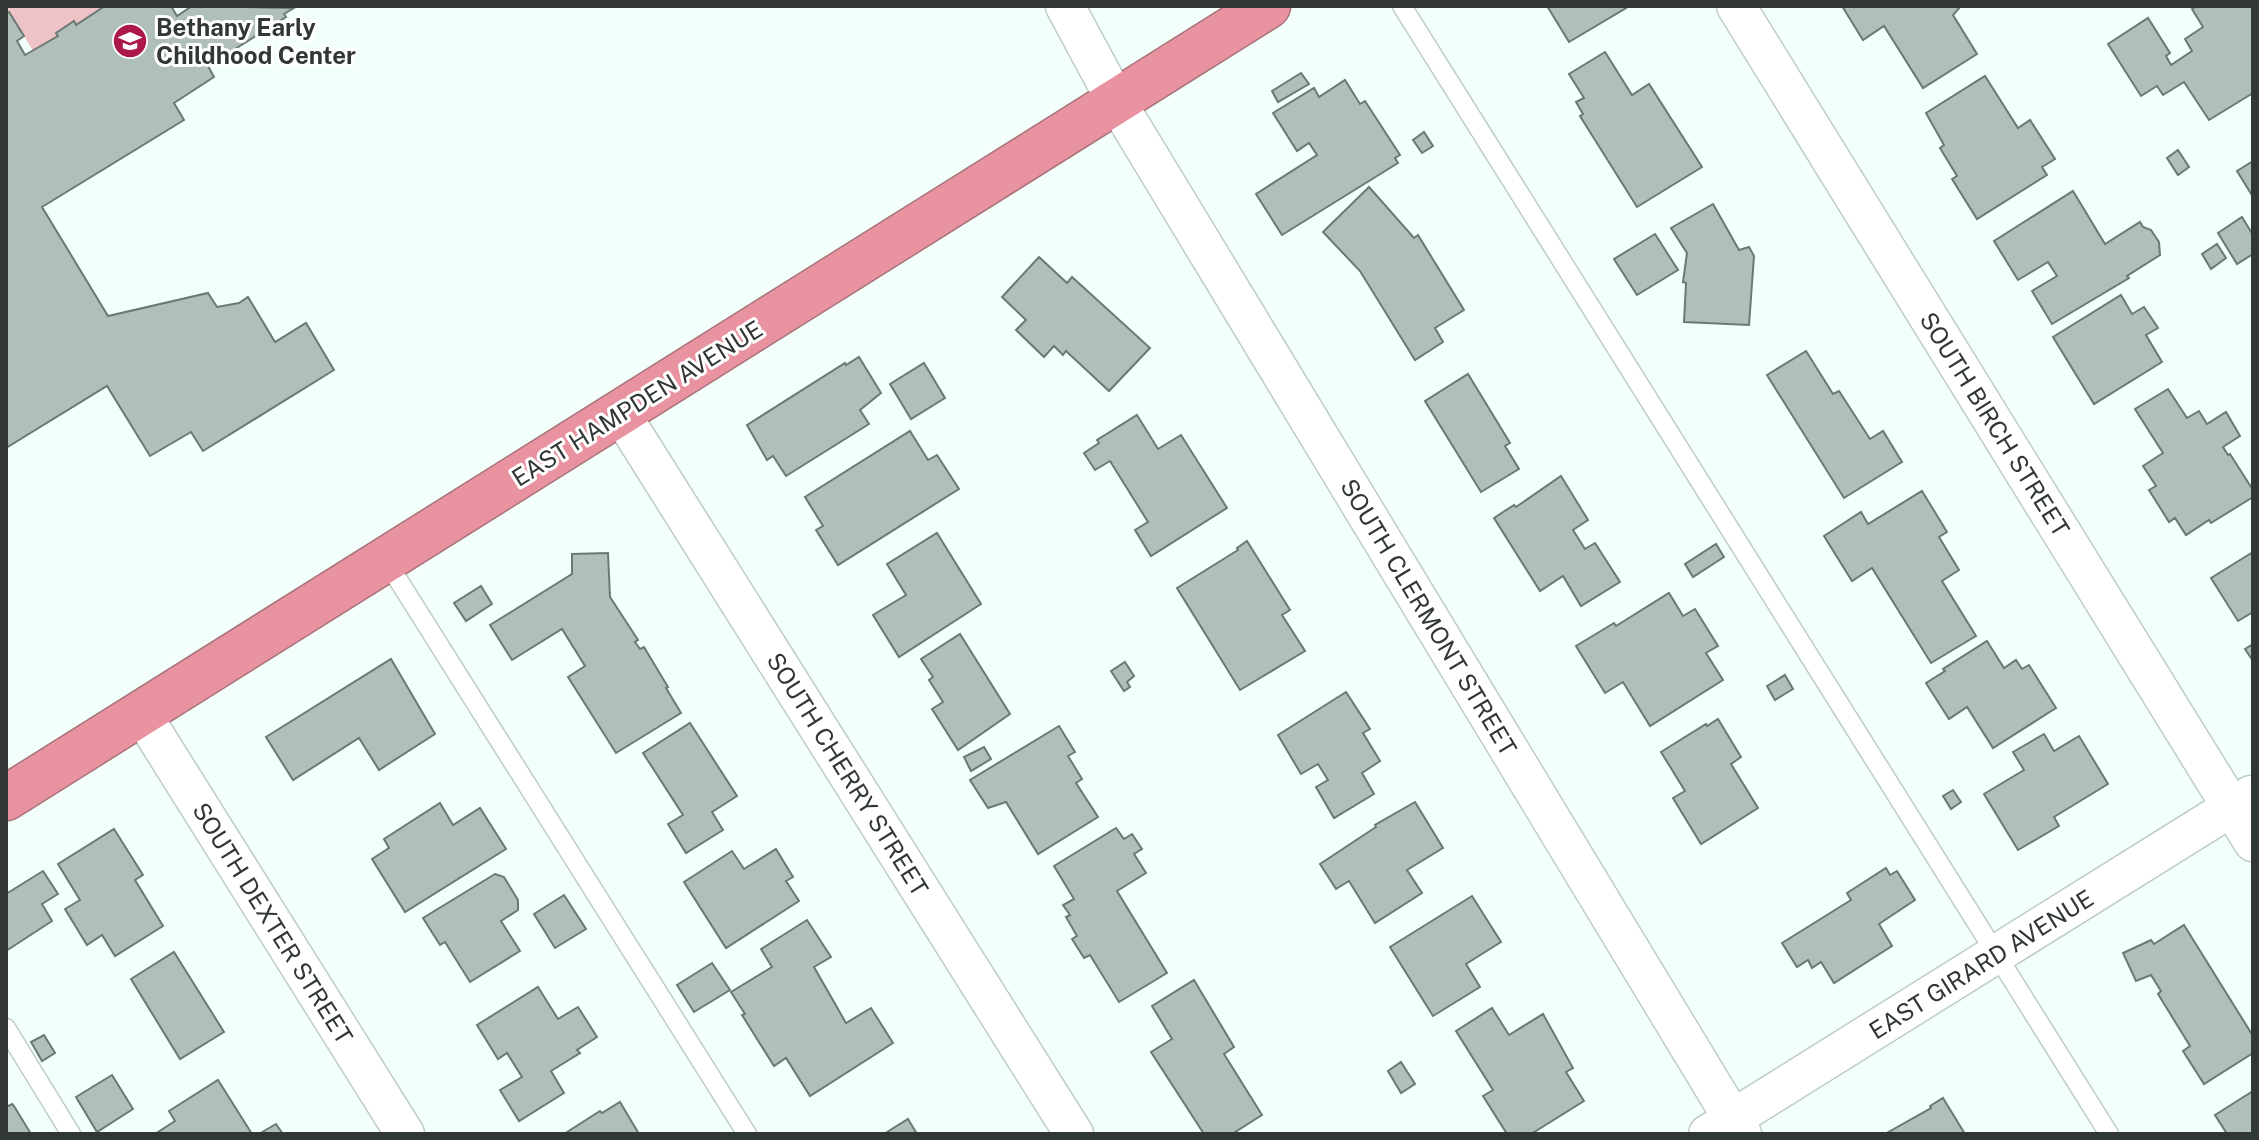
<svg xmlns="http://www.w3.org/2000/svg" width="2259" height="1140" viewBox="0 0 2259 1140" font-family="'Public Sans',sans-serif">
	<rect width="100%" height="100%" fill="#f3fffa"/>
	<path fill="#eec3c8" d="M6,6H106L33,51Z"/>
	<g fill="#b0bfb9" stroke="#6b7973" stroke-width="2">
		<path d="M105,6H171L177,16L192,6L294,8L284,14L286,17L208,66L214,77L174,103L184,120L42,207L108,316L208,293L217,307L239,303L248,297L275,342L306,323L334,370L203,451L191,432L150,456L107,386L6,448V14L9,12L24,36L17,41L25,55L58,36L56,33L74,21L76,25Z"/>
		<path d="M1547,6H1625L1626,8L1569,42Z"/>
		<path d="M1842,6H1961L1953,15L1977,54L1923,88L1884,26L1863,40Z"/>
		<path d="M2197,6H2253V93L2209,120L2184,82L2163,95L2157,86L2141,96L2108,44L2148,18L2170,53L2166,56L2171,65L2192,51L2185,39L2203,27L2192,9Z"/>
		<path d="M1605,52L1632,95L1649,84L1702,167L1637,207L1580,116L1583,114L1576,102L1584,98L1569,74Z"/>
		<path d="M1301,73L1309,84L1278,102L1272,91Z"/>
		<path d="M1985,76L2018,128L2030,120L2055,159L2042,167L2047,175L1977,219L1952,179L1957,176L1940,148L1944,145L1926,113Z"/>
		<path d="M1345,80L1360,104L1365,101L1400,155L1395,158L1398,163L1282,235L1256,194L1317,155L1309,143L1297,151L1273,113L1314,88L1319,97Z"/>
		<path d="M1424,132L1433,146L1422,153L1413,140Z"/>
		<path d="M2178,150L2189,167L2178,175L2167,158Z"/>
		<path d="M2253,161V197L2237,171Z"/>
		<path d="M1369,187L1414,238L1418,235L1464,310L1435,328L1443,342L1415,360L1360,271L1323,232Z"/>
		<path d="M2073,191L2105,244L2140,222L2143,227L2151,230L2159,242L2160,255L2127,276L2129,278L2052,324L2032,291L2057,276L2048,262L2018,280L1994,241Z"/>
		<path d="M1713,204L1739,250L1749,247L1754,256L1749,325L1684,322L1686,283L1683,282L1687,253L1671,228Z"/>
		<path d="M2242,217L2253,235V254L2237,264L2218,233Z"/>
		<path d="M1655,234L1678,270L1637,295L1614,259Z"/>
		<path d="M2217,244L2226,258L2211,269L2202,254Z"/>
		<path d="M1039,257L1067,283L1072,277L1150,348L1109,391L1066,351L1063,355L1054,346L1044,357L1016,330L1026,320L1002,297Z"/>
		<path d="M2121,295L2132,314L2144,307L2158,328L2146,335L2162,362L2094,404L2053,337Z"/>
		<path d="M1806,351L1833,394L1839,391L1870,439L1883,431L1902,462L1844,498L1767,375Z"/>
		<path d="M859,357L881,393L860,410L869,424L786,476L773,456L767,460L747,425L845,363L846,365Z"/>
		<path d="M924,363L945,398L911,419L890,384Z"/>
		<path d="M1468,374L1510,443L1505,446L1519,469L1481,492L1425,401Z"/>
		<path d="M2168,389L2187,418L2199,411L2207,424L2226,412L2240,436L2223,447L2228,455L2230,454L2253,490V497L2211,523L2209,520L2186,535L2175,518L2169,522L2149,490L2156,486L2143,466L2163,453L2135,409Z"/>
		<path d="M1137,415L1158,449L1181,435L1227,508L1151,556L1135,530L1148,522L1110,461L1095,470L1084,453L1099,443L1097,440Z"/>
		<path d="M910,431L928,460L937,455L959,489L838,565L816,530L823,526L805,497Z"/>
		<path d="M1561,476L1588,520L1573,530L1585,549L1595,543L1620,582L1581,606L1563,576L1540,591L1494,518L1514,505L1516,507Z"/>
		<path d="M1922,491L1947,532L1939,537L1959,570L1942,581L1976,636L1931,663L1872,568L1852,581L1824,536L1861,512L1868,524Z"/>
		<path d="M937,533L981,604L899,657L873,615L906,595L887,564Z"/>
		<path d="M1247,541L1290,610L1282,615L1305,651L1240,690L1177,588L1238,550L1237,548Z"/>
		<path d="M1716,544L1724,557L1693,577L1685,564Z"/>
		<path d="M2253,552V612L2238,621L2211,578Z"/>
		<path d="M608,553L610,597L638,640L635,642L640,649L644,647L668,687L666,688L681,713L616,753L568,677L585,666L562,629L512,660L490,625L572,574V554Z"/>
		<path d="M481,586L492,604L466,621L454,603Z"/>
		<path d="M1669,593L1683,616L1695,609L1718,646L1706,653L1723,680L1650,726L1623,682L1605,693L1576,646L1614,623L1616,626Z"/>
		<path d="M960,634L1010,714L958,750L932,709L943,702L929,680L933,677L921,659Z"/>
		<path d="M1987,641L2004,668L2016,660L2022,669L2029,665L2056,708L1993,748L1967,707L1949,719L1926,683L1945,671L1943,669Z"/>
		<path d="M2253,644V661L2245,649Z"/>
		<path d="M391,659L435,734L379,770L359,738L293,780L266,737Z"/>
		<path d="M1125,662L1134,676L1127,682L1130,687L1124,691L1111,671Z"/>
		<path d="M1785,675L1793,689L1775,700L1767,686Z"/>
		<path d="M1346,692L1370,729L1363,733L1380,761L1362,773L1374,794L1334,818L1316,787L1328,780L1318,764L1301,774L1278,735Z"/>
		<path d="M1718,719L1741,757L1731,764L1758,808L1701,844L1673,798L1685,791L1661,752L1706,724L1707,726Z"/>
		<path d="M690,723L737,796L712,812L723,830L686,853L668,824L683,815L643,753Z"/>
		<path d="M1059,726L1075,752L1068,756L1082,779L1076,783L1098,817L1038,854L1006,802L988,808L970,780Z"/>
		<path d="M2044,734L2054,751L2079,736L2108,784L2054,817L2059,826L2018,850L1984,794L2024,770L2013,752Z"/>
		<path d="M984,747L991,759L971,771L964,757Z"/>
		<path d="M1953,790L1961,802L1951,809L1943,796Z"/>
		<path d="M1415,802L1443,848L1407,870L1422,893L1375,923L1349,881L1336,889L1320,864L1376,827L1375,825Z"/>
		<path d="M440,803L453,825L480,808L506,849L405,912L372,859L389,848L384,839Z"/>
		<path d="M1116,828L1124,839L1132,834L1142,849L1134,854L1146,873L1117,891L1167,973L1119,1002L1090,955L1084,958L1072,939L1077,936L1066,917L1070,915L1063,905L1074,899L1054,866Z"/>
		<path d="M114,829L143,875L135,880L163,926L115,956L102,935L87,945L65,909L80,900L58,864Z"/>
		<path d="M776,849L793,877L786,881L799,901L726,948L684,882L732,851L744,869Z"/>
		<path d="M1886,868L1890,875L1897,871L1915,900L1879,924L1892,946L1834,983L1821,962L1812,968L1808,960L1797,967L1782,943L1851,900L1847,893Z"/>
		<path d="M43,871L58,894L42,904L52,921L6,951V894Z"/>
		<path d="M495,874L504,877L518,900V910L501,921L520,951L470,982L445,942L440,945L423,918Z"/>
		<path d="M564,895L586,929L555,948L534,914Z"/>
		<path d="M1472,896L1501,942L1466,964L1480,987L1433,1016L1390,947Z"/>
		<path d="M807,920L831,957L814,967L846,1023L871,1008L893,1043L810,1096L786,1058L774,1066L742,1015L745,1014L731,992L772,967L761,949Z"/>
		<path d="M2184,925L2253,1036V1053L2204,1084L2183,1051L2190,1046L2158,994L2161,991L2151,975L2136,981L2123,953L2151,940L2154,944Z"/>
		<path d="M174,952L224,1032L180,1059L131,979Z"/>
		<path d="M712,963L730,990L694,1012L677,985Z"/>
		<path d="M1194,980L1234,1047L1224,1054L1262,1115L1232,1134H1204L1151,1052L1172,1039L1152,1006Z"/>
		<path d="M538,987L558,1019L578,1007L597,1037L577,1050L580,1053L551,1071L564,1093L519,1121L500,1090L522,1077L507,1053L498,1059L477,1025Z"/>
		<path d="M1492,1008L1509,1035L1543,1014L1573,1068L1566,1072L1584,1101L1531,1134H1507L1483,1096L1493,1090L1456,1031Z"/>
		<path d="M44,1035L55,1053L42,1061L31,1042Z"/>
		<path d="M1401,1062L1415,1084L1401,1093L1388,1071Z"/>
		<path d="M112,1075L133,1109L97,1132L76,1097Z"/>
		<path d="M218,1080L252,1134H155L175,1121L169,1111Z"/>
		<path d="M2253,1091V1134H2227L2215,1115Z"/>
		<path d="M1943,1098L1965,1134H1885L1931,1108L1930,1106Z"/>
		<path d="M620,1102L639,1134H564L600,1111L602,1113Z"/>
		<path d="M12,1104L14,1106L31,1134H6V1107Z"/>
		<path d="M908,1119L917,1134H884Z"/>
		<path d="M276,1124L283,1134H259Z"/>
	</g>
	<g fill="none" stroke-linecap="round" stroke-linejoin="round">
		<g stroke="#becdc7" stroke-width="21">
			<g id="lane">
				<path d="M1402,6L2109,1134"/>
				<path d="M385,559L747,1134"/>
				<path d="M6,1028L71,1134"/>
			</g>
		</g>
		<g stroke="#becdc7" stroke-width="41">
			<g id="street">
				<path d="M1065,6L1116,101L1742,1134"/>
				<path d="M1736,6L2253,842"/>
				<path d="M621,414L1074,1134"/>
				<path d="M141,713L405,1134"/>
				<path d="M1708,1134L2251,795"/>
			</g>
		</g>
		<g stroke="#a9737b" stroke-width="47">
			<path id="highway" d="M6,798L1268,6"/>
		</g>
		<use href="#lane" stroke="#fff" stroke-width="18"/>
		<use href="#street" stroke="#fff" stroke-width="38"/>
		<use href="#highway" stroke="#e993a0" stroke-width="44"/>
	</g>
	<defs>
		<g id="school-disc" transform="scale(1.8)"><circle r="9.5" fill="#ac1948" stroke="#fff"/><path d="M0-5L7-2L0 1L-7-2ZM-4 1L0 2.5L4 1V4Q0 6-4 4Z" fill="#fff"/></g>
	</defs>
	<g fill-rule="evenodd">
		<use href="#school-disc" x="130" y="41"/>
	</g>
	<g text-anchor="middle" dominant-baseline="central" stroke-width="6" stroke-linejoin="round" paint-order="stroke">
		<g font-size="24" font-weight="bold" fill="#313735" stroke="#fff" text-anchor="start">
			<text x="156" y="27">Bethany Early<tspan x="156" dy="28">Childhood Center</tspan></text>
		</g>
		<g font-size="24" fill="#313735" stroke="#fff">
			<text transform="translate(637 403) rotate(-32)">EAST HAMPDEN AVENUE</text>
			<text transform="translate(1995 424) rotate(58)">SOUTH BIRCH STREET</text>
			<text transform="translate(1429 617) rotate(59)">SOUTH CLERMONT STREET</text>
			<text transform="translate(848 774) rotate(58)">SOUTH CHERRY STREET</text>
			<text transform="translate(273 923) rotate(58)">SOUTH DEXTER STREET</text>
			<text transform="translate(1981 964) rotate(-32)">EAST GIRARD AVENUE</text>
		</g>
	</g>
	<rect width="2259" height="1140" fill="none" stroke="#313735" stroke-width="16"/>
</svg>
